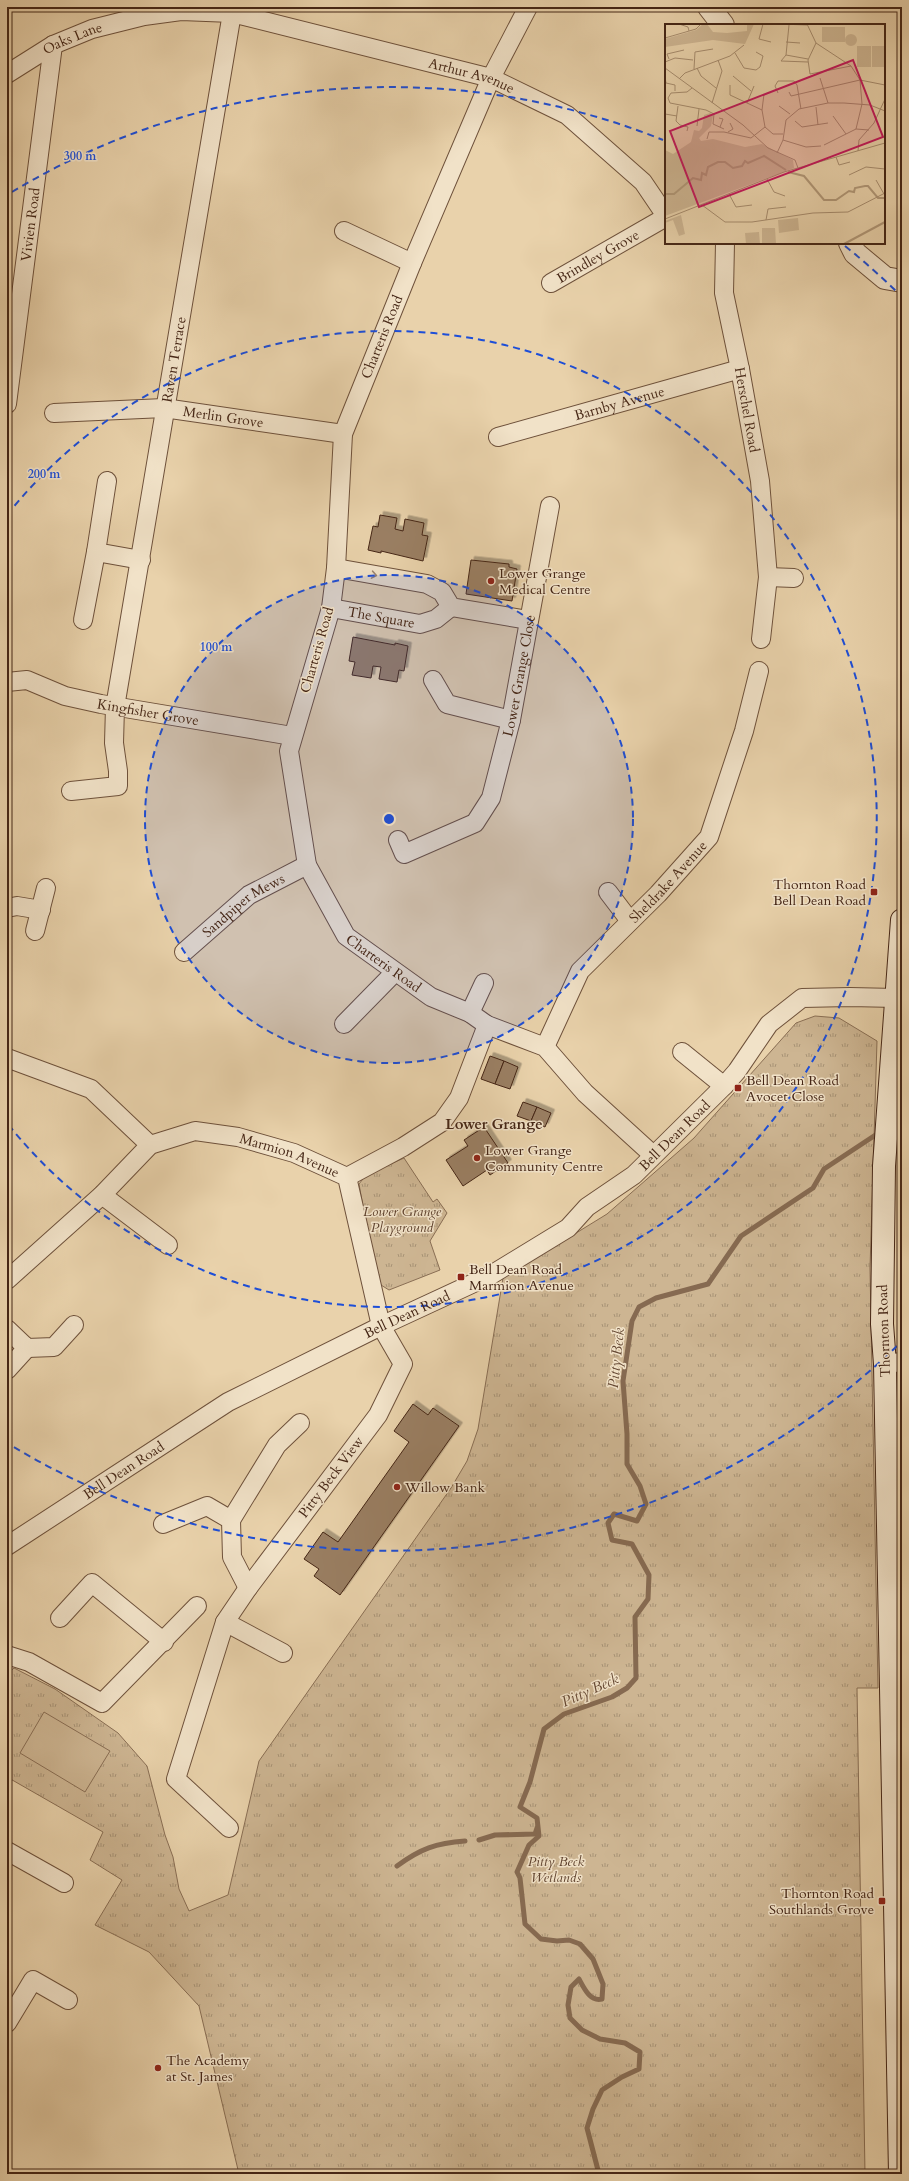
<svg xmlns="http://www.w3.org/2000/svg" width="909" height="2181" viewBox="0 0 909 2181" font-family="Cardo,serif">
	<defs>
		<pattern id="park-tufts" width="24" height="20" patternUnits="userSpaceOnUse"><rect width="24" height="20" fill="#cdb592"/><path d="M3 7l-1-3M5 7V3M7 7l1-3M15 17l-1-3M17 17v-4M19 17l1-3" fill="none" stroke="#a89376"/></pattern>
		<filter id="shadow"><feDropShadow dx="3.5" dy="-3.5" stdDeviation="0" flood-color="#0004"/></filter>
	</defs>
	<rect width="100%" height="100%" fill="#e9d2ab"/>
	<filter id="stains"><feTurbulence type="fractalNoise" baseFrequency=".005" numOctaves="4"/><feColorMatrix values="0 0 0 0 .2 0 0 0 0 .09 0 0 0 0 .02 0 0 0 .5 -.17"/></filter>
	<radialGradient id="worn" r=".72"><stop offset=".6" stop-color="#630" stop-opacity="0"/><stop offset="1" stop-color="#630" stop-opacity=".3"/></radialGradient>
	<g fill="url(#park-tufts)" stroke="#896e54">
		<path d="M815,1016L839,1018L877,1041L870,1268L878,1688H857L865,2174H239L199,2006L149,1952L95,1925L122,1880L90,1860L103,1832L7,1777V1674L14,1668L55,1689L118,1733L147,1766L165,1835L173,1857L179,1889L189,1911L228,1895L259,1761L451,1488L467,1461L478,1429L503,1278L607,1214L694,1138L796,1023Z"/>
		<path d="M404,1158L433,1202L437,1199L447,1213L430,1241L440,1270L389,1290L381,1285L375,1274L359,1184L366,1175Z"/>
	</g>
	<path fill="#cdb592" stroke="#896e54" d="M44,1712L110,1751L85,1792L20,1753Z"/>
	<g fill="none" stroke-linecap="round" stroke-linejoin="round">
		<g stroke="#866a51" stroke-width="5">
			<path d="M893,1123L902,1117"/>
			<path d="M479,1840L495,1835L535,1834L537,1828"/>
			<path d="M397,1866C420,1849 436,1843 465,1841"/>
			<path d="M599,2174L587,2128L593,2109L602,2090L622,2077L639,2069L640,2052L625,2043L600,2039L582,2030L570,2018L568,2005L571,1987L579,1979C584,1988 590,2002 602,1999L603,1984L593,1959L580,1944L569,1940L557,1941L541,1939L525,1924L520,1878L517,1872L529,1845L539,1836L537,1818L520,1807L530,1782L544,1729L564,1714L612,1697L627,1688L636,1678L635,1617L648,1599L649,1575L632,1544L612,1540L608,1523L614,1514L637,1521L646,1504L640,1486L627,1464V1434L623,1381L632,1321L639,1307L656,1298L708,1284L741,1236L813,1188L824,1169L880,1132"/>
		</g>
	</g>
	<g fill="#9a7f63" stroke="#452616" filter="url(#shadow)">
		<path d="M380,515L397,518L395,529L403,531L405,519L424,523L422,535L428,536L423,561L381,551V553L368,550L373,526L378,527Z"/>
		<path d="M471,560L509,564V567L517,569L512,601L466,594Z"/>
		<path d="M353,637L395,645V643L408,646L404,671L399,670L397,682L379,679L381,667L373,666L371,678L352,675L355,662L349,661Z"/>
		<path d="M490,1056L504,1061L495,1084L481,1079Z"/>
		<path d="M504,1061L518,1067L510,1089L495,1084Z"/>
		<path d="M523,1102L537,1107L531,1121L517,1116Z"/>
		<path d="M537,1107L551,1113L545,1127L531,1121Z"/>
		<path d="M484,1127L508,1163L490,1175L487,1170L463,1186L446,1160L468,1146L464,1140Z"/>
		<path d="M413,1404L428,1415L433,1408L459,1426L340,1595L314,1576L319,1569L304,1559L323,1532L338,1542L409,1442L394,1431Z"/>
	</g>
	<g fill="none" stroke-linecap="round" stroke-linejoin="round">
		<g stroke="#6e513b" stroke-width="20">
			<g id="minor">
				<path id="s1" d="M528,7L491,78L412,263L343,434L336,568L331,608L289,751L307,865L346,936L431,997L470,1013L487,1025L545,1047L585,1093L653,1155"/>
				<path id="s2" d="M7,74L53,45L92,29L144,16L181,11L232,13L236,7"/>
				<path d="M344,231L412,263"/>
				<path id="s3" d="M725,243L724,293L740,369L760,481L768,577L761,639"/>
				<path id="s4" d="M551,283L666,217"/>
				<path id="s5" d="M7,404L53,45"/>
				<path id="s6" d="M54,413L164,408L343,434"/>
				<path id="s7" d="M498,437L740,369"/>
				<path d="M107,481L96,552L141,560"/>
				<path d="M336,568L427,584L442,592L451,607L528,620"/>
				<path d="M768,577L794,578"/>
				<path id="s8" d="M331,608L420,624L436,619L451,607"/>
				<path d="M83,620L96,552"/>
				<path d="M433,680L447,704L511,720"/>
				<path id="s9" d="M7,682L27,680L65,696L101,704L292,736"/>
				<path id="s10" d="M71,791L118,786V771L114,743L115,707L232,13L491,78L567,115L643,182L666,216"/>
				<path id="s11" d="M398,840L404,854L475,823L491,798L511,720L550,506"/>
				<path d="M608,892L630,921"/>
				<path d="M7,908L17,906L41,910"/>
				<path d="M35,931L46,888"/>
				<path id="s12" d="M184,952L249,895L307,865"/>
				<path d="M470,1013L484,983"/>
				<path d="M344,1024L395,972"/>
				<path id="s13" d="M545,1047L580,971L658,894L709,837L744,731L759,671"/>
				<path d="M682,1052L724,1086"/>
				<path d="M7,1058L91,1089L150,1145"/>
				<path d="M347,1177L403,1147L442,1122L459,1098L487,1025"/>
				<path d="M102,1195L168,1245"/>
				<path id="s14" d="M7,1280L102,1195L150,1145L195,1131L238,1137L294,1153L347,1177L381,1326L403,1364L378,1415L248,1588L225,1622L176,1779L229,1828"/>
				<path d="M7,1329L27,1348L54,1347L74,1325"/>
				<path d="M885,1364L902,1362"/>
				<path d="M7,1370L27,1348"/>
				<path d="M231,1520L277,1445L300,1423"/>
				<path d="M163,1524L207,1506L231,1520L232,1557L248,1588"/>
				<path id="s15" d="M7,1546L228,1402L381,1326L491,1275L568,1228L587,1207L634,1175L724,1086L737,1071L769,1024L802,998L850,997L896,998"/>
				<path d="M60,1618L92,1583L164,1642"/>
				<path d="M225,1622L283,1653"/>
				<path d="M7,1655L29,1662L102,1703L197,1606"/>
				<path d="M7,1851L64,1883"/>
				<path d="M7,2023L33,1980L68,2000"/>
			</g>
		</g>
		<g stroke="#6e513b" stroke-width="24">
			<g id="tertiary">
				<path d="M709,7L723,25"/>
				<path d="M850,243L855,253L885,278L902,281"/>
			</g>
		</g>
		<g stroke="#452616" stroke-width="24">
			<path id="secondary" d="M900,2174L885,1364L882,1324L884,1166L902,920"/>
		</g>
		<use href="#minor" stroke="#f1e2c8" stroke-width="18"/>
		<use href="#tertiary" stroke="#f1e2c8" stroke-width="22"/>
		<use href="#secondary" stroke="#f1e2c8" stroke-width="22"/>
	</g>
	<defs><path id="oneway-chevron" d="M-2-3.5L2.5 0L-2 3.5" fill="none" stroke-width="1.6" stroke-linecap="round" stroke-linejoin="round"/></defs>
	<use stroke="#9b846f" href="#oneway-chevron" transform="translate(374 575) rotate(10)"/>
	<circle cx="389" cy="819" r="244" fill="#1d4ed8" fill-opacity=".12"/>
	<g fill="none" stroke="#1d4ed8" stroke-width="2" stroke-dasharray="7 5">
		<circle cx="389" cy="819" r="244"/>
		<path d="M7 515A488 488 0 1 1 7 1123"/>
		<path d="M897 1346A732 732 0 0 1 12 1446M12 192A732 732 0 0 1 663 140M845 246A732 732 0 0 1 897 292"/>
	</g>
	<g fill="#8f2418" stroke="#f1e2c8" stroke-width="1.5">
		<circle cx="491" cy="581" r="4"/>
		<rect x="870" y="888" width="8" height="8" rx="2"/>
		<rect x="734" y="1084" width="8" height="8" rx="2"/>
		<circle cx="477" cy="1158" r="4"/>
		<rect x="457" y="1273" width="8" height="8" rx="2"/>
		<circle cx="397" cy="1487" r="4"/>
		<rect x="878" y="1897" width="8" height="8" rx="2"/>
		<circle cx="158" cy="2068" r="4"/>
	</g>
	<g text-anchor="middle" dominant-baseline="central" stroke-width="3" stroke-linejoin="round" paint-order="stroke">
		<g font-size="14" fill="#452616" stroke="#f1e2c8">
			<text stroke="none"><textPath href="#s2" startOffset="75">Oaks Lane</textPath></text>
			<text stroke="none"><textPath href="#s10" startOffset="1078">Arthur Avenue</textPath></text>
			<text stroke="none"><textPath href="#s5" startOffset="181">Vivien Road</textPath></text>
			<text stroke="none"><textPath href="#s4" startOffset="54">Brindley Grove</textPath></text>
			<text transform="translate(382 337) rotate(-68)">Charteris Road</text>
			<text stroke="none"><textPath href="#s10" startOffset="479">Raven Terrace</textPath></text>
			<text stroke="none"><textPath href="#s7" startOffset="126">Barnby Avenue</textPath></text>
			<text stroke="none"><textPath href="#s3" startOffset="169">Herschel Road</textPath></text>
			<text stroke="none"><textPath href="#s6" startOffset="170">Merlin Grove</textPath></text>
			<text stroke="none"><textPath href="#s8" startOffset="51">The Square</textPath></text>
			<text transform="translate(317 650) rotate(-74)">Charteris Road</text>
			<text stroke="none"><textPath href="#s11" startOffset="248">Lower Grange Close</textPath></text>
			<text stroke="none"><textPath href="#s9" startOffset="146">Kingfisher Grove</textPath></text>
			<text stroke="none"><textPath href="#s13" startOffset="209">Sheldrake Avenue</textPath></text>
			<text stroke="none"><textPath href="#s12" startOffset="76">Sandpiper Mews</textPath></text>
			<text stroke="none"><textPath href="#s1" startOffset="1032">Charteris Road</textPath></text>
			<text stroke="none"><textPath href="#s15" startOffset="788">Bell Dean Road</textPath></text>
			<text stroke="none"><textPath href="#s14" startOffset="342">Marmion Avenue</textPath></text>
			<text stroke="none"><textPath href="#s15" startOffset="463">Bell Dean Road</textPath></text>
			<text transform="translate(884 1331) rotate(-92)">Thornton Road</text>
			<text stroke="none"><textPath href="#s15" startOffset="139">Bell Dean Road</textPath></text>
			<text transform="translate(331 1477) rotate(-53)">Pitty Beck View</text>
		</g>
		<g font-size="14" fill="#452616" stroke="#f1e2c8" text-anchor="start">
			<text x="499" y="573">Lower Grange<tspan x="499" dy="16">Medical Centre</tspan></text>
			<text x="866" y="884" text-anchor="end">Thornton Road<tspan x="866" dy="16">Bell Dean Road</tspan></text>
			<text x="746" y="1080">Bell Dean Road<tspan x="746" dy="16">Avocet Close</tspan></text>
			<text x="485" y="1150">Lower Grange<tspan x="485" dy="16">Community Centre</tspan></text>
			<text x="469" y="1269">Bell Dean Road<tspan x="469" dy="16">Marmion Avenue</tspan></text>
			<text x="405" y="1487">Willow Bank</text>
			<text x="874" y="1893" text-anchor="end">Thornton Road<tspan x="874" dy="16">Southlands Grove</tspan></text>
			<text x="166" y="2060">The Academy<tspan x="166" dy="16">at St. James</tspan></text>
		</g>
		<g font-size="14" font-style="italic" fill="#60432f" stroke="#f1e2c8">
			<text x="402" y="1211">Lower Grange<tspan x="402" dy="16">Playground</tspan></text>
			<text x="556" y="1861">Pitty Beck<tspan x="556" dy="16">Wetlands</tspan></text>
		</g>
		<g font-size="15" font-weight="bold" fill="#452616" stroke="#f1e2c8">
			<text x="494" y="1124">Lower Grange</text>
		</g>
		<g font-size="15" font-style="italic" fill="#654833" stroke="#f1e2c8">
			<text transform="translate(616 1358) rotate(-84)">Pitty Beck</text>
			<text transform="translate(590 1690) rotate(-24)">Pitty Beck</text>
		</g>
	</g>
	<g transform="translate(665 24)">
		<rect width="220" height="220" fill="#e9d2ab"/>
		<path d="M38,0H42L48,8L62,9L82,7V0H89L80,20L48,16L0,23V15L31,6Z" fill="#cdb592"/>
		<path d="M45,89L48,91L46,102L34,114L36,117L48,115L80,123L97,120L128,136L129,144L0,192V126L8,130L26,118L29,106L34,107L37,104L39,91ZM16,191L20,210L14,212L8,196L0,199V197Z" fill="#cdb592"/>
		<path d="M157,3H180V18H157ZM180 16a6 6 0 1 1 12 0a6 6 0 1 1-12 0ZM192,22H206V43H192ZM207,22H220V43H207ZM133,194L134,206L114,209L113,196ZM97,204H110L111,220H97ZM94,208L95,220H81L80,209Z" fill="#cdb592"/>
		<path fill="none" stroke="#b19878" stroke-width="2" d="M123,148L139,152L159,176H171L184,167L189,168L190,164L200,162H203L213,174H220M0,170H9L28,154L36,156L37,149L41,151L43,143L53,138H60L68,144L77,142L80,137L83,139L99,132L121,146M179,220L220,198"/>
		<path fill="none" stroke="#a78d6f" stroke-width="1" d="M14,0L23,3L24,7M98,0L94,15L106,18M115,0L142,1M142,0L151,19L186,42L195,56L220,61M124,1L121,31L143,35M0,14L31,5L36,0M121,18L135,19M151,19L143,36L145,50L186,42M70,29L79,44L91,46L95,43L98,32L91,28M121,31L116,37L143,38M4,35L2,30L19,26M0,38L10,34L28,36M0,44L78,101L103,124L130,136L133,144M32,44L36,52L51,64M29,45L30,28L48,25M68,52L86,67M0,53L1,59L10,61V67M155,54L163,79M14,55L20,49L65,32L79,21M27,64L22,68L6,69L3,74L5,79L41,86L49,90M124,68L126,72L195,56L197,80L191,105M113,69L110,62L113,57H129L132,61L136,85M47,79L57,47L53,36M82,79L89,62M13,82L11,97L15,101L23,103L22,107M114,82L125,90M151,83L153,101M97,86L99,70M0,90L12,92M49,90L48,100L59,105M168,92L181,110M54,94L58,95L55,103M130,97L137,103L163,99M32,102L34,85M100,103L108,110H118M63,108L68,105L65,99M42,115L44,108H59L86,114L100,103L97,86L65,71V61M118,116L141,123L156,122M159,121L191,105L204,106M193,127L194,116L209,99L220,75M112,129L118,116L121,96L134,85L163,79H179L205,81L220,87M171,133L174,141L185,138M184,151L201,143L220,145M102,155L109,168L120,172M211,156L219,170M64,170L71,183L87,181M37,181L60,198H87L148,189L183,188L220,169M0,195L119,148L220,119M101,196L103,185L121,183"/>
		<path fill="#c2185b" fill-opacity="0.15" stroke="#c2185b" stroke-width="2" d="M188,36L218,113L34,183L5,107Z"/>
		<rect width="220" height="220" fill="none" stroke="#452616" stroke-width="2"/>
	</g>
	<circle cx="389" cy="819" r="6" fill="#1d4ed8" stroke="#f1e2c8" stroke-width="2"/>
	<g font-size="12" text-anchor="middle" font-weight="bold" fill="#1d4ed8" stroke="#f1e2c8" stroke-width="3" stroke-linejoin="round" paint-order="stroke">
		<text x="80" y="160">300 m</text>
		<text x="44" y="478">200 m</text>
		<text x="216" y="651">100 m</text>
	</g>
	<rect width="909" height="2181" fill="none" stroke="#e9d2ab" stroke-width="24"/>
	<rect x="8" y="8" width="893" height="2165" fill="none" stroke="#452616" stroke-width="2"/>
	<rect x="12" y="12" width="885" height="2157" fill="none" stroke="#452616"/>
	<rect width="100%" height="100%" filter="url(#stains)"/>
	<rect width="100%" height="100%" fill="url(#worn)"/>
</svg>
